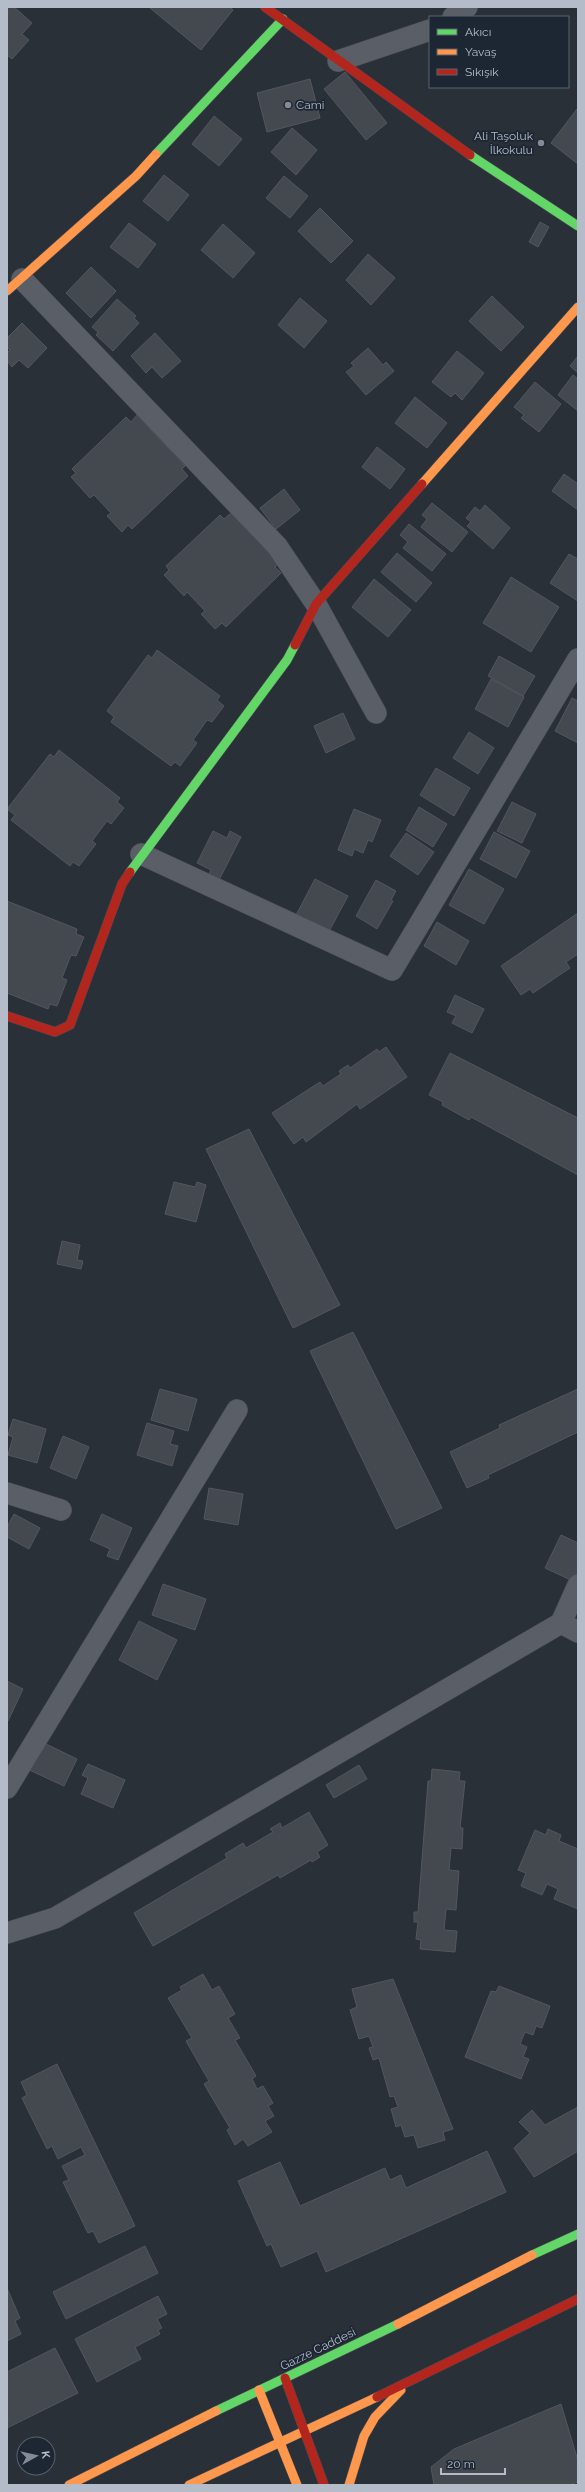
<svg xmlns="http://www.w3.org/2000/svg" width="585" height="2492" viewBox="0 0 585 2492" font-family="Raleway,sans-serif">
	<rect width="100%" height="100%" fill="#2a3038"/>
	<g fill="#444950" stroke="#52575f">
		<path d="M7,7H14L32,23L22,34L29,40L12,59L7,55Z"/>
		<path d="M151,7H230L233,10L201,50L150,8Z"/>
		<path d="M345,72L387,123L366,140L324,89Z"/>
		<path d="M310,79L320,118L267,132L257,93Z"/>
		<path d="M577,109L578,111V164L551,143Z"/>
		<path d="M214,116L242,139L219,166L192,144Z"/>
		<path d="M292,128L317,150L296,175L271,152Z"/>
		<path d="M164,175L189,195L168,221L143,201Z"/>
		<path d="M284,176L308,196L290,218L266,198Z"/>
		<path d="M320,208L353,241L331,263L298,231Z"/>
		<path d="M540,222L549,227L538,247L529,242Z"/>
		<path d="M129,223L156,244L138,268L110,247Z"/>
		<path d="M223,224L255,253L233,278L201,250Z"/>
		<path d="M368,254L395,278L371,305L346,280Z"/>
		<path d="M91,267L116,291L91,318L66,293Z"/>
		<path d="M492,296L524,327L501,351L469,321Z"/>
		<path d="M300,298L327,321L304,348L278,325Z"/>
		<path d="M117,299L136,316L134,318L139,323L113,351L96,335L98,332L92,327Z"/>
		<path d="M22,323L47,348L28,368L19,360L12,367L7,361V353L10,350L7,347V338Z"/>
		<path d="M155,333L181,361L162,378L152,367L146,373L131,356Z"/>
		<path d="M368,348L383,365L386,362L394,371L366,395L346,372L354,366L351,363Z"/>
		<path d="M457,351L484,373L462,400L455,393L451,397L432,382Z"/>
		<path d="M578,356V373L570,366Z"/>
		<path d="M573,375L578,379V411L558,395Z"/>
		<path d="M535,382L561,404L539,432L521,418L524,415L514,407Z"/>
		<path d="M415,397L447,423L427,448L395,423Z"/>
		<path d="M137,415L185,466L182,469L188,476L132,529L128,525L122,532L107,516L111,513L94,495L90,498L71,477L76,473L72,469L126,417L131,422Z"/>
		<path d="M377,447L405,469L390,489L362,467Z"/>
		<path d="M564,474L578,484V510L552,491Z"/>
		<path d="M284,489L300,510L276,529L260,508Z"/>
		<path d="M432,503L468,532L452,552L421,527L427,519L422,515Z"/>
		<path d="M485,505L510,528L493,549L467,526L471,522L466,518L475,507L480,511Z"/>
		<path d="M231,513L279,563L275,567L281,573L226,627L222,623L215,629L201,614L205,611L187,592L184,596L164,575L169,570L166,566L220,515L224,519Z"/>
		<path d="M409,524L446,554L432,571L403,548L408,542L400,535Z"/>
		<path d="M397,553L432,583L416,602L381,572Z"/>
		<path d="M569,554L578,559V601L550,583Z"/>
		<path d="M511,577L559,607L531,652L483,623Z"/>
		<path d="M374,579L411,610L388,637L352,607Z"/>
		<path d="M157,650L220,696L217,700L224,706L212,722L207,720L193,740L197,743L180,766L175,762L171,766L111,722L114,717L107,711L148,655L152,658Z"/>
		<path d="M499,656L535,676L523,696L488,676Z"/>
		<path d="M491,679L524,697L508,727L475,709Z"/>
		<path d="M572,698L578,701V743L555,731Z"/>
		<path d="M343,713L355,739L326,753L314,726Z"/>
		<path d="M469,732L494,748L478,774L453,758Z"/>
		<path d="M59,750L120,798L117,802L124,808L111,824L107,821L92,841L96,844L79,866L73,862L70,866L11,820L15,815L7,809L50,754L54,757Z"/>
		<path d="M436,768L470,788L454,816L420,795Z"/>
		<path d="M512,802L536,814L522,843L497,831Z"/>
		<path d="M419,807L447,824L433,847L406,830Z"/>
		<path d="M354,809L381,820L372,842L368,840L363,853L354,849L352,856L338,850Z"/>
		<path d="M213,831L227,838L230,831L241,837L219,880L209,874L211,870L197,863Z"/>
		<path d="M494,832L530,851L516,878L480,859Z"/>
		<path d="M406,833L434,852L418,875L390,856Z"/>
		<path d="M469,869L504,889L484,924L449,905Z"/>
		<path d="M315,879L348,896L327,935L295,917Z"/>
		<path d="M376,880L396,891L391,900L393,901L377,929L356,916Z"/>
		<path d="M7,901L77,929L76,934L84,937L76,956L71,955L62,978L67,980L57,1006L50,1004L48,1009L7,993Z"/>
		<path d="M578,913V954L566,962L570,968L533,993L530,989L521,995L501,966Z"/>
		<path d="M437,922L469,941L456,965L424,946Z"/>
		<path d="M455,995L484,1009L472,1033L452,1023L456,1016L447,1012Z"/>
		<path d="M386,1047L407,1077L360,1109L357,1104L306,1142L303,1137L294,1144L272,1113L320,1082L323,1086L341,1074L339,1071L348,1065L350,1068L377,1049L379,1052Z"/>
		<path d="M450,1053L578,1118V1175L471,1117L469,1120L442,1105L443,1102L429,1095Z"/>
		<path d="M249,1129L340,1305L293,1328L206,1149Z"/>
		<path d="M174,1182L195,1187L197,1182L206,1185L196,1222L165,1214Z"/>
		<path d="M62,1241L80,1245L77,1260L83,1261L81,1269L57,1264Z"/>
		<path d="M353,1332L442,1508L396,1529L310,1351Z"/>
		<path d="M578,1386V1432L488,1475L489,1478L467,1488L450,1452L500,1428L499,1425L578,1389Z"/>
		<path d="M160,1389L197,1399L188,1431L151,1420Z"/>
		<path d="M13,1419L46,1429L37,1463L8,1455L13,1437L8,1435Z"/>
		<path d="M147,1423L174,1431L170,1444L178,1446L172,1466L137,1455Z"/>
		<path d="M63,1436L89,1447L76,1479L50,1468Z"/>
		<path d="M209,1488L243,1494L238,1525L204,1519Z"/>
		<path d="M14,1514L40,1528L29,1549L7,1537V1527Z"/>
		<path d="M102,1514L132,1528L118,1560L107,1556L110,1549L90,1540Z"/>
		<path d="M561,1535L578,1543V1572L573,1581L545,1568Z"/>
		<path d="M163,1584L206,1599L195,1630L152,1615Z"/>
		<path d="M139,1621L177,1640L157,1680L119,1660Z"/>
		<path d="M7,1681L23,1689L8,1721L7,1720Z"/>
		<path d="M44,1743L77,1759L64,1786L25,1768L29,1759L35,1762Z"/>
		<path d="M88,1764L125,1780L113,1808L81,1794L88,1778L82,1775Z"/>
		<path d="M359,1765L367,1779L334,1798L326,1785Z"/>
		<path d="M432,1769L460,1772L459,1781H465L460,1828H463L462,1849L451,1848L449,1870L459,1871L456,1910L446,1909L444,1930L457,1931L455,1952L420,1949L421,1940L416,1939L418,1922H414V1912H418L428,1781H431Z"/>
		<path d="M309,1812L328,1845L317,1852L320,1857L312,1862L311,1860L280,1878L278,1875L153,1946L134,1913L227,1858L225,1854L243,1843L246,1848L273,1832L270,1829L280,1823L282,1828Z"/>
		<path d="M548,1829L561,1835L559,1841L578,1849V1909L554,1899L558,1889L547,1884L542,1895L521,1886L526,1873L518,1870L535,1830L546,1835Z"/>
		<path d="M203,1974L212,1990L219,1986L235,2014L228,2018L240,2038L235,2040L256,2076L252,2079L257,2089L263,2086L273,2103L268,2106L274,2116L265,2121L272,2132L248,2146L243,2139L235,2145L227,2130L230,2128L204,2084L209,2081L186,2041L192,2038L168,1998L182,1990L180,1987Z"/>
		<path d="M393,1979L453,2129L443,2132L445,2140L418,2148L414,2135L405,2137L401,2125L396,2127L391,2109L398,2107L394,2096L390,2097L379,2058L373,2060L369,2048L373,2047L369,2036L359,2039L350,2010L357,2007L352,1989Z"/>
		<path d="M499,1986L550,2006L542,2028L536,2026L533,2035L525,2032L520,2044L527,2047L523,2057L529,2059L521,2079L465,2057L491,1991L496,1992Z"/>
		<path d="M57,2064L135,2226L99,2243L93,2231L88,2233L63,2182L69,2180L62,2166L85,2155L81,2147L58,2159L52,2146L47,2149L22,2098L27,2095L21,2082Z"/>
		<path d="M578,2107V2151L534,2177L514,2148L530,2133L519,2122L532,2110L545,2125Z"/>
		<path d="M487,2151L506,2192L326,2272L317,2251L281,2267L271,2244L267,2246L238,2181L280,2162L300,2206L385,2168L390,2180L401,2175L406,2188Z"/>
		<path d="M145,2246L158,2273L66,2319L53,2292Z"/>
		<path d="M7,2288L20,2318L15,2321L21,2334L7,2341Z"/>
		<path d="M158,2296L167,2314L157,2319L162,2328L158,2330L160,2334L135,2347L141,2359L97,2382L75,2339Z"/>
		<path d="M55,2348L78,2393L7,2428V2372Z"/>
		<path d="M561,2404L578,2461V2482L569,2485H434L431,2467L454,2449Z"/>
	</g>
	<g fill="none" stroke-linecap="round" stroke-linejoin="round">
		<g stroke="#484c53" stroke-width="22">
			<g id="street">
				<path d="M453,17L467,7"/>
				<path d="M338,61L430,30"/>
				<path d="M22,279L277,546L316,604L376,713"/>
				<path d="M141,854L392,970L578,659"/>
				<path d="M7,1493L61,1510"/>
				<path d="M561,1623L578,1585"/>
				<path d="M7,1788L237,1410"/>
				<path d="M7,1933L55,1918L561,1623L578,1632"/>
			</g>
		</g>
		<g stroke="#484c53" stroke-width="10">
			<g id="fast">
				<path d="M156,154L283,19"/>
				<path d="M470,155L578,226"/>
				<path d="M130,872L287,660L295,645"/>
				<path d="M532,2255L578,2234"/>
				<path d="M216,2411L398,2324"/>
			</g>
		</g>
		<g stroke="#484c53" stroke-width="10">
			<g id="slow">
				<path d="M7,291L136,176L156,154"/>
				<path d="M422,484L578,307"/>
				<path d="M398,2324L532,2255"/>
				<path d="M259,2390L297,2485"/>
				<path d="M69,2485L216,2411"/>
				<path d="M189,2485L377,2397"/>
				<path d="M349,2485L364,2436L375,2417L401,2390"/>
			</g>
		</g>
		<g stroke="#484c53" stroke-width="10">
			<g id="jam">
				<path d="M265,7L470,155"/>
				<path d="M295,645L316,604L422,484"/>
				<path d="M7,1016L55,1032L70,1025L122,884L130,872"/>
				<path d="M285,2378L324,2485"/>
				<path d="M377,2397L578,2299"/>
			</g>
		</g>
		<use href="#street" stroke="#5a5e66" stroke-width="21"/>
		<use href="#fast" stroke="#63d668" stroke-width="9"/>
		<use href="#slow" stroke="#ff974d" stroke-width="9"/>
		<use href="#jam" stroke="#b3261e" stroke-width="9"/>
	</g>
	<g fill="#848b96" stroke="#1d2633" stroke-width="1.5">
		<circle cx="288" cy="105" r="4"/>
		<circle cx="541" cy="143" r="4"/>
	</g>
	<g text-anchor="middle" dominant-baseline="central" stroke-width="3.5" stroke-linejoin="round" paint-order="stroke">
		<g font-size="12" fill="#b4bcc9" stroke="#1d2633" text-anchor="start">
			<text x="296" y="105">Cami</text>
			<text x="533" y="136" text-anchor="end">Ali Taşoluk<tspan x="533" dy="14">İlkokulu</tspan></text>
		</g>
		<g font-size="12" fill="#b4bcc9" stroke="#1d2633">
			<text transform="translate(318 2349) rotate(-26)">Gazze Caddesi</text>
		</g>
	</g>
	<rect width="585" height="2492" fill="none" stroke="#b4bcc9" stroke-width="16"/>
	<rect x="429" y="16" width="140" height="72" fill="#1d2633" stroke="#59626f"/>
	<rect x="437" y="29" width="20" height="6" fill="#63d668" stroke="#59626f"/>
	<text x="465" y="36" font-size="12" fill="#b4bcc9">Akıcı</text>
	<rect x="437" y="49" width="20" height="6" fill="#ff974d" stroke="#59626f"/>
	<text x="465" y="56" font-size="12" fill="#b4bcc9">Yavaş</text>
	<rect x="437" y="69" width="20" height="6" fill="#b3261e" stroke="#59626f"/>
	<text x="465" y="76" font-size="12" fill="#b4bcc9">Sıkışık</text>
	<g transform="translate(36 2456) rotate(82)"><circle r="19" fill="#1d2633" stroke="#59626f"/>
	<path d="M0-3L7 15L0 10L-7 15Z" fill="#848b96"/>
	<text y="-6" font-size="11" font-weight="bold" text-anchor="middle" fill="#b4bcc9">K</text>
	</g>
	<path d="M441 2468v6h64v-6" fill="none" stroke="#b4bcc9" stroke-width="2"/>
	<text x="447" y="2468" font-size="12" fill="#b4bcc9" stroke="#1d2633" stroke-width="3" paint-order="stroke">20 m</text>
</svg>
